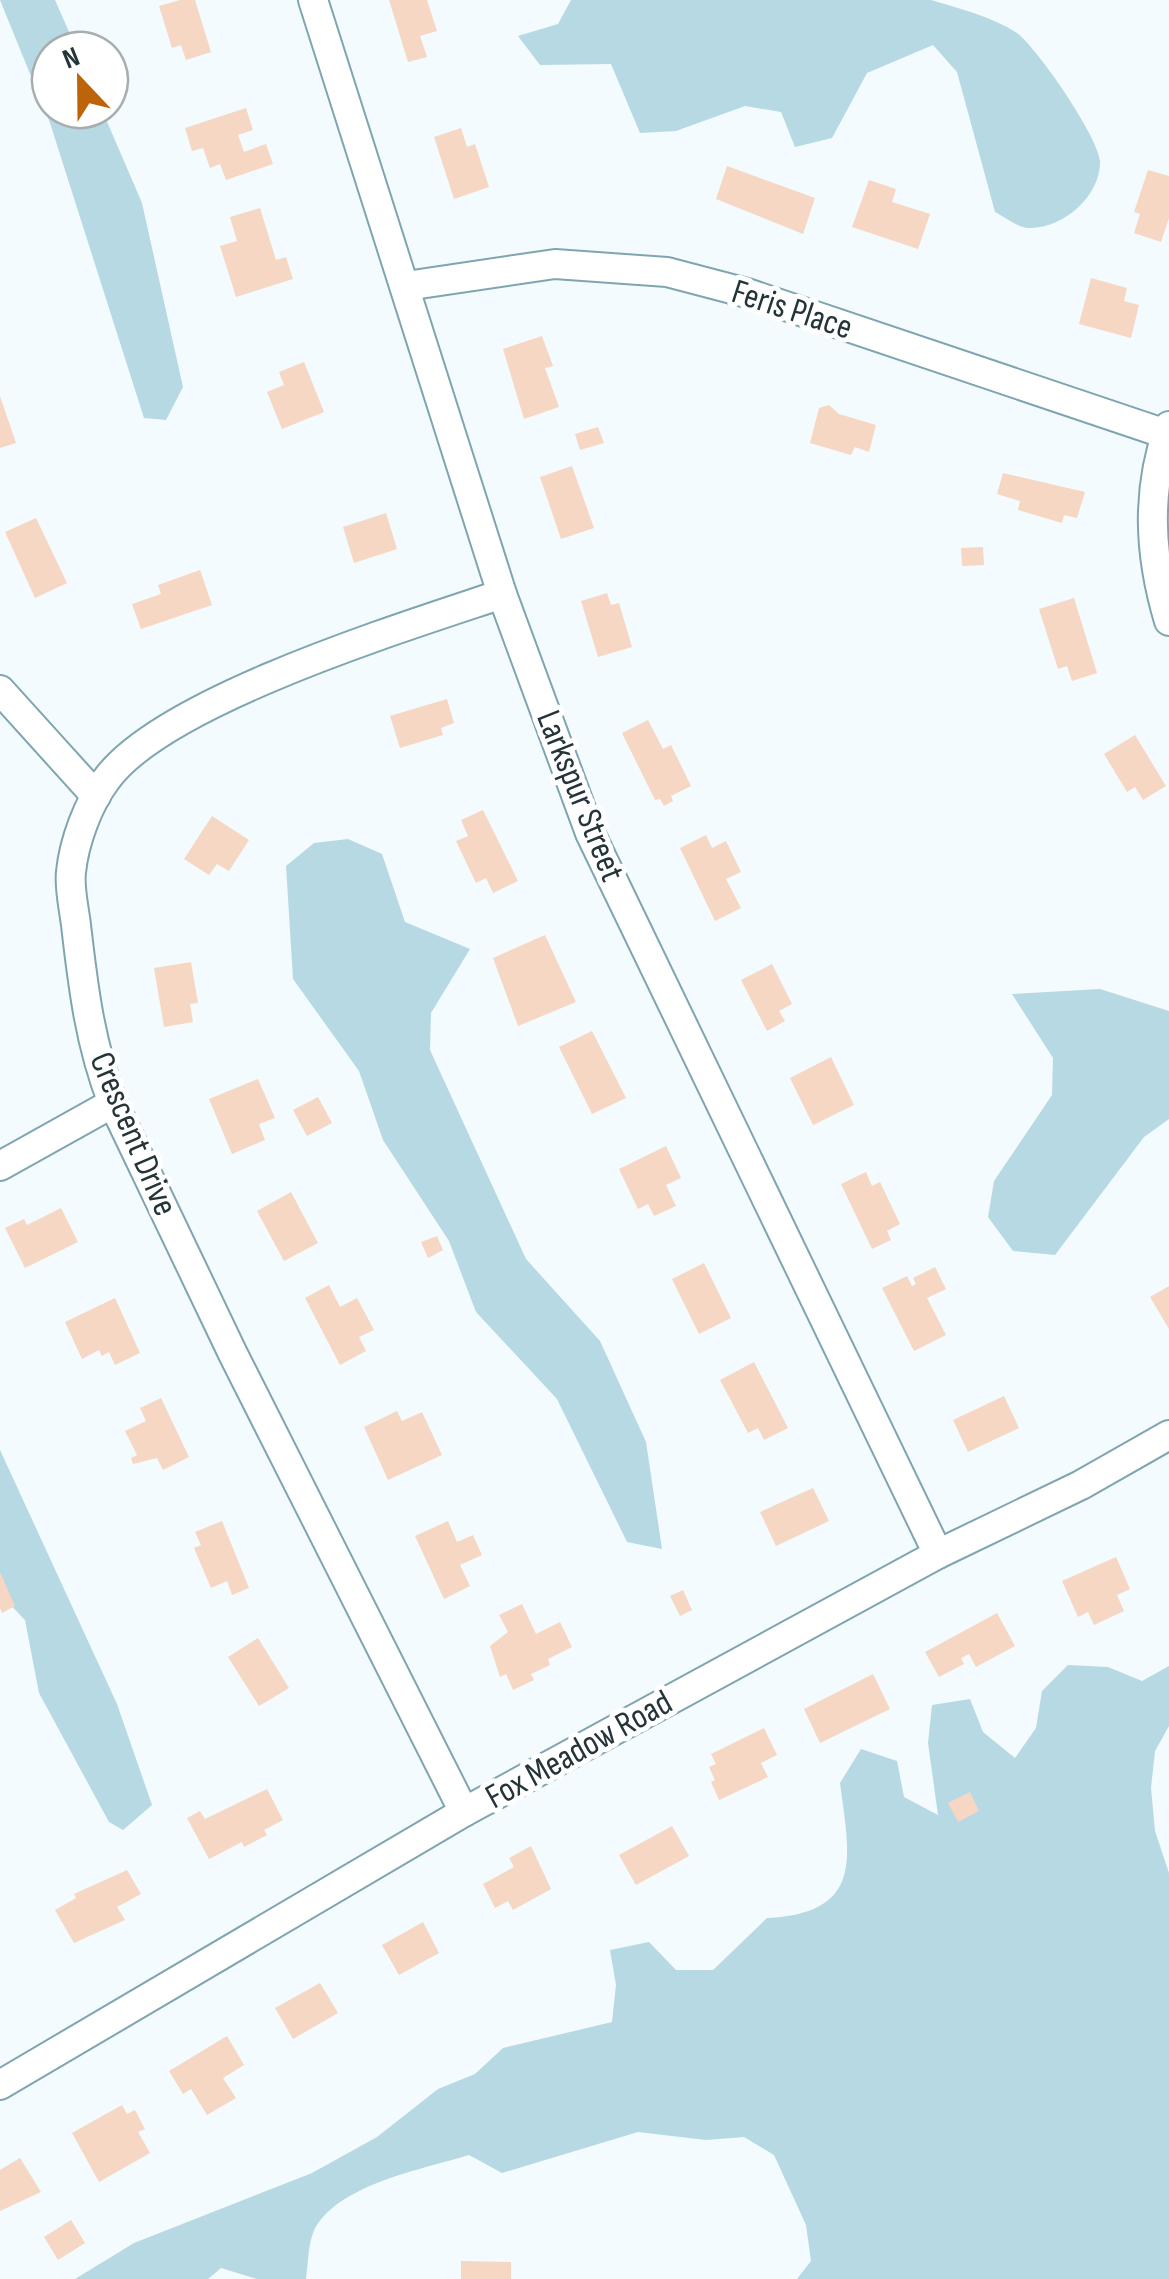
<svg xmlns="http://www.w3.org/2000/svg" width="1169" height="2279" viewBox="0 0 1169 2279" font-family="'Sofia Sans Condensed',sans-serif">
	<rect width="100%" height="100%" fill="#f3fbfe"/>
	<g fill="#b6d9e3">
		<path d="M0,0H55L77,50H50V110H102L142,203L183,387L166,420L144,418L50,123Z"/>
		<path d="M571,0H931C960,9 991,16 1017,33C1037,48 1098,136 1100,161C1101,196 1063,229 1029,228C1018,228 1005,217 995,212L957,72L933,45L867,73L832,138L795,147L781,112L745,106L676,131L640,133L611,64L540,65L518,36L558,24Z"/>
		<path d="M348,839L382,854L405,922L470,949L431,1013L430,1050L526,1259L600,1341L646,1442L662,1549L627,1542L557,1399L476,1312L449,1241L383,1140L359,1071L293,979L286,866L314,843Z"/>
		<path d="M1100,989L1169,1011V1119L1144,1137L1055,1255L1013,1251L988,1217L994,1181L1052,1095L1053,1058L1012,994Z"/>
		<path d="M0,1450L117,1704L152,1805L123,1830L109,1822L39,1693L25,1620L0,1594Z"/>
		<path d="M1068,1665L1108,1667L1142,1681L1169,1666V1726L1155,1751L1151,1788L1155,1831L1169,1873V2279H797L811,2261L806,2225L774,2155L744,2137L706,2140L638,2132L502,2173L469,2155C424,2169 333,2185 313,2233C308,2246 308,2265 306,2279H257L221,2268L208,2279H75L134,2243L312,2173L377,2137L438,2089L475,2074L503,2048L612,2022L616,1985L610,1950L649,1942L676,1970H713L767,1918C864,1913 850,1858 840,1783L861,1749L897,1761L904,1797L938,1815L928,1743L932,1705L970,1699L983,1732L1015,1758L1036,1728L1042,1691Z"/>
	</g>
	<g fill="#f6d7c3">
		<path d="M180,0H195L211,52L186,60L181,45L172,48L159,6Z"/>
		<path d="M389,0H427L437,31L420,36L427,57L408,62Z"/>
		<path d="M246,108L253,130L238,135L244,152L266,144L273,164L226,180L220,164L210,168L203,148L192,151L185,128Z"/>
		<path d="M461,128L467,147L475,144L489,187L454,199L434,137Z"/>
		<path d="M727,166L815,198L803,234L716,199Z"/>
		<path d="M1148,170L1169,176V218L1161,242L1134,233L1140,214L1134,212Z"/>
		<path d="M869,180L896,189L892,202L930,214L918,249L852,227Z"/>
		<path d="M260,208L276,260L286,257L293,279L236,297L220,246L237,241L230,217Z"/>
		<path d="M1091,278L1127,288L1124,301L1139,305L1131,338L1079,324Z"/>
		<path d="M542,336L553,366L545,368L559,407L524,419L503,349Z"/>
		<path d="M304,362L324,412L282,429L267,392L284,385L279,372Z"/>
		<path d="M0,396L16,443L0,448Z"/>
		<path d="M829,405L839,414L876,425L869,452L855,447L851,455L810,443L819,408Z"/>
		<path d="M598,427L604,443L580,450L575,434Z"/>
		<path d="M572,466L594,528L561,539L540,477Z"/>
		<path d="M1003,473L1085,492L1077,518L1064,515L1062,523L1018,510L1020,501L997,494Z"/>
		<path d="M386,513L397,549L354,563L343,527Z"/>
		<path d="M36,518L67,583L35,598L5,532Z"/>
		<path d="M983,547L984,565L962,566L961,548Z"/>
		<path d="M200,570L212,605L141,629L132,604L161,594L158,585Z"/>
		<path d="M607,593L611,605L619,603L632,647L598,657L581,601Z"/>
		<path d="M1074,598L1097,673L1072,681L1067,666L1058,669L1039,609Z"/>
		<path d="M447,699L454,723L441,728L443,735L400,748L390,716Z"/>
		<path d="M648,720L663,749L671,745L691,786L671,796L673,801L664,806L660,799L655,800L622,733Z"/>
		<path d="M1135,735L1166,786L1143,800L1135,787L1127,792L1104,754Z"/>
		<path d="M483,810L518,881L493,893L486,878L476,883L456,841L468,836L461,820Z"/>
		<path d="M212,816L249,840L229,871L217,864L209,875L184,859Z"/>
		<path d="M706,835L712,848L726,841L741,872L726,879L741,908L715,921L680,848Z"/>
		<path d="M545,935L576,1002L518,1026L493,958Z"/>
		<path d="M191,962L198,1003L190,1004L193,1022L164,1027L154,968Z"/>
		<path d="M772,964L792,1004L779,1011L785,1021L767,1031L741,980Z"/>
		<path d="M592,1031L626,1098L592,1114L559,1047Z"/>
		<path d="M831,1057L854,1105L813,1125L790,1078Z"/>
		<path d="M258,1079L275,1118L259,1124L265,1140L232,1154L209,1099Z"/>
		<path d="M318,1097L332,1123L307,1136L293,1110Z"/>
		<path d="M666,1146L681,1178L666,1185L676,1206L654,1216L648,1204L638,1209L619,1169Z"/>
		<path d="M866,1172L872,1186L880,1182L900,1224L887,1231L891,1240L872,1249L841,1184Z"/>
		<path d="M291,1192L318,1243L284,1261L257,1211Z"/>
		<path d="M61,1208L78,1242L25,1268L5,1228L24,1219L27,1225Z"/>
		<path d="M437,1236L443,1250L428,1258L421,1242Z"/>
		<path d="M704,1263L731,1318L699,1334L672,1279Z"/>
		<path d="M935,1267L946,1289L927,1298L946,1335L914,1351L882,1288L907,1276L912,1286L916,1284L913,1278Z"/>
		<path d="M329,1285L340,1307L357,1298L374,1330L359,1337L366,1351L340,1365L305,1298Z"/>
		<path d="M1169,1286V1329L1150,1297Z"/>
		<path d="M115,1298L140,1353L115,1365L109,1352L102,1356L99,1350L82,1359L65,1322Z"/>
		<path d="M754,1362L788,1428L764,1440L758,1428L748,1433L720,1380Z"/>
		<path d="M1004,1396L1019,1428L968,1452L953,1420Z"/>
		<path d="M161,1398L189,1457L163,1470L157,1458L133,1464L131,1458L137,1455L125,1431L146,1421L140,1408Z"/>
		<path d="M397,1411L402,1421L422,1412L442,1455L388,1480L364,1427Z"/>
		<path d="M813,1488L829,1521L776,1546L760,1512Z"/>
		<path d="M222,1521L249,1588L232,1595L227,1581L211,1588L194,1548L201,1545L195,1532Z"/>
		<path d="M448,1521L457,1542L473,1535L482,1555L460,1565L470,1586L444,1599L415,1536Z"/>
		<path d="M1116,1557L1130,1589L1117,1595L1124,1611L1094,1625L1088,1612L1078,1617L1062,1581Z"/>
		<path d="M0,1572L15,1606L2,1613L0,1608Z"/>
		<path d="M683,1590L692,1610L680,1616L670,1596Z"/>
		<path d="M522,1604L536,1634L560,1622L572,1647L548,1659L550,1665L531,1674L534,1680L513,1690L506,1674L500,1677L490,1646L508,1632L499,1615Z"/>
		<path d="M997,1613L1015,1646L976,1667L969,1654L961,1658L964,1664L939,1677L925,1652Z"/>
		<path d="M258,1638L289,1688L259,1706L228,1657Z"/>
		<path d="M873,1674L890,1709L820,1743L804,1709Z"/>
		<path d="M764,1728L777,1755L761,1763L768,1777L719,1800L711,1782L715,1780L709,1767L716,1764L711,1754Z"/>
		<path d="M267,1789L283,1820L264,1830L267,1835L244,1847L242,1842L209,1859L187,1818L200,1811L205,1819Z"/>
		<path d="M970,1792L979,1811L958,1822L948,1803Z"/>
		<path d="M672,1826L689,1856L636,1885L619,1855Z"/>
		<path d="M531,1846L551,1889L513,1910L508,1901L495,1908L483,1884L514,1867L509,1858Z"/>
		<path d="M127,1870L141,1894L117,1907L125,1920L74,1943L55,1910L76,1898L74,1894Z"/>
		<path d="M423,1922L439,1953L399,1975L382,1945Z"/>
		<path d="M320,1983L338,2013L293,2039L275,2008Z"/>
		<path d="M227,2036L244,2065L223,2078L236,2098L207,2115L191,2089L183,2094L169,2071Z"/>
		<path d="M122,2105L127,2114L135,2110L145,2129L138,2132L150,2153L99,2182L72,2133Z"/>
		<path d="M20,2158L41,2192L0,2211V2170Z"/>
		<path d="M71,2220L85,2243L58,2260L44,2237Z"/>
		<path d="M461,2261L511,2262V2279H461Z"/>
	</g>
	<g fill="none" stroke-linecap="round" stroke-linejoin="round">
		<g stroke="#7fa5b0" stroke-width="32">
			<g id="street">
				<path d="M313,0L502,594L590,833L938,1554"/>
				<path d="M406,286L555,264L667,272L747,293L1166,434"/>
				<path d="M1169,426C1146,491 1149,554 1169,621"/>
				<path d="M0,690L96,796"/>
				<path d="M0,1166L113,1103"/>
				<path d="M464,1812L233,1354L113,1103C90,1045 83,986 76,925C74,908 69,888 71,872C74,842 88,804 106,780C162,701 407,626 502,594"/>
				<path d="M0,2085L464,1812L938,1554L1081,1485L1169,1435"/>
			</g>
		</g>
		<use href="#street" stroke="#fff" stroke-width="28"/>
	</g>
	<g text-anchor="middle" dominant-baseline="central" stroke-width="10" stroke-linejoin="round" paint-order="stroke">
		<g font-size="35" fill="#243438" stroke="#fff">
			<text transform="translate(792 310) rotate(18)">Feris Place</text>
			<text transform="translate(580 796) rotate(68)">Larkspur Street</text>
			<text transform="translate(133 1134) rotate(67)">Crescent Drive</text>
			<text transform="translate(579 1750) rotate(-29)">Fox Meadow Road</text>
		</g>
	</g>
	<g transform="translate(80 80) rotate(338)"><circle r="48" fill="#ffffff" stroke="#a7aeaf" stroke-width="2.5"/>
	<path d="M0-8L18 38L0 25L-18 38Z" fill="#bd630a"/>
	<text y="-15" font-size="28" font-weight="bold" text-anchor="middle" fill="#243438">N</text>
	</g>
</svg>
